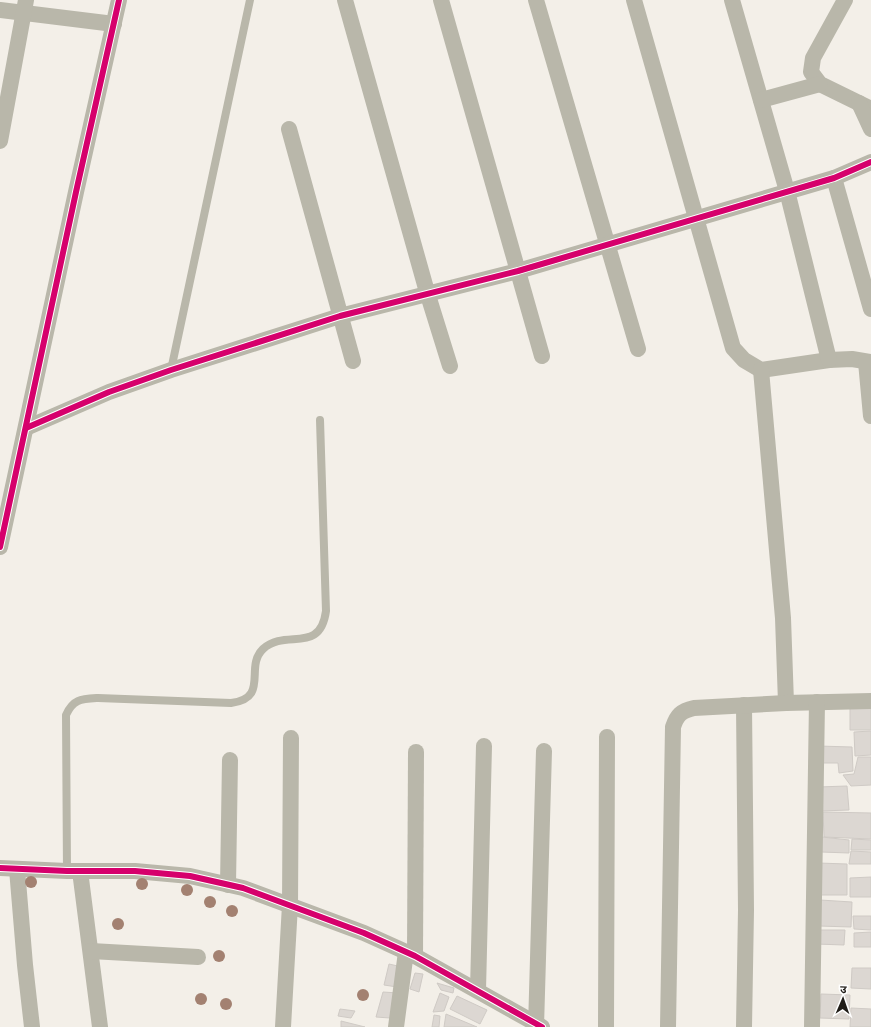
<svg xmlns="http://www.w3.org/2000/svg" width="871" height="1027" viewBox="0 0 871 1027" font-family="'DejaVu Sans','Noto Sans Devanagari',sans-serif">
	<rect width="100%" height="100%" fill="#f3efe8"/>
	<g fill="#dcd7d2" stroke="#cfcac5">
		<path d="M871,703V730H850V704Z"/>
		<path d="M871,731V755L855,756L854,732Z"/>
		<path d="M818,746L852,747L853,771L839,773L838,763H819Z"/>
		<path d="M858,757H871V785L851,786L843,775L854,774Z"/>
		<path d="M847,786L849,810L821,811L818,787Z"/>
		<path d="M823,812L871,813V839L824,837Z"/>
		<path d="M822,837L849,840V853L821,852Z"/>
		<path d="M852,839L871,840V850H851Z"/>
		<path d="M851,851L871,852V864H849Z"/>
		<path d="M818,863L847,864V895H818Z"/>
		<path d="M871,877V897H850V878Z"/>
		<path d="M820,900L852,902L851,927L819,926Z"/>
		<path d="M853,916H871V930L854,929Z"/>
		<path d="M817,930H845L844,945L816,944Z"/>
		<path d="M871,932V947H854V933Z"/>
		<path d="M389,964L402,967L397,987L384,985Z"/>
		<path d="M852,968H871V989L851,988Z"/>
		<path d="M415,973L423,974L419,992L410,989Z"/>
		<path d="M437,983L454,988L453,993L441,990Z"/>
		<path d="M383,992L398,993L390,1018L376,1017Z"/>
		<path d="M440,993L449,997L444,1011L433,1012Z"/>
		<path d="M821,994L850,995L849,1019L820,1018Z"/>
		<path d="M457,996L487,1010L480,1024L450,1009Z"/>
		<path d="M851,1008L871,1009V1027H850Z"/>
		<path d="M340,1009L355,1011L351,1018L338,1016Z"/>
		<path d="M446,1014L477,1027H444Z"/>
		<path d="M434,1015L440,1016L439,1027H432Z"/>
		<path d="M341,1021L365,1027H341Z"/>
	</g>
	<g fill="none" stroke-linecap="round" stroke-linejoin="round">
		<g stroke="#b9b7aa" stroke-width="8">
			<path d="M171,370L250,0"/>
			<path d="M67,871L66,715C73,699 81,699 98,698L231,703C270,698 244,667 263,649C286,628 320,655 326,611L320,420"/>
		</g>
		<g stroke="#b9b7aa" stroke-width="16">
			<path d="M345,0L427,292L450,366"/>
			<path d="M441,0L542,356"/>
			<path d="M536,0L638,349"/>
			<path d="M634,0L733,348L744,360L761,370L829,360L852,359L871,362"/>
			<path d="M732,0L787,191L829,360"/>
			<path d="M845,0L813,58L811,72L820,84L871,109"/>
			<path d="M0,10L114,24"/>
			<path d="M761,100L820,84"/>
			<path d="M859,103L871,129"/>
			<path d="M289,129L353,361"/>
			<path d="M0,141L26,0"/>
			<path d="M834,178L871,309"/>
			<path d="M866,362L871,416"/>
			<path d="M761,370L783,618L786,703"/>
			<path d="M26,428L109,392L171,370L340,316L518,271L834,178L871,162"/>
			<path d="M0,547L76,192L119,0"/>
			<path d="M744,705L746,910L744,1027"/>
			<path d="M0,868L67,871H135L190,876L243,888L364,933L415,956L542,1027"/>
			<path d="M17,869L25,965L32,1027"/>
			<path d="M80,871L100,1027"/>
			<path d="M228,885L230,760"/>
			<path d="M91,951L198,957"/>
			<path d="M415,956L416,752"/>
			<path d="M478,990L484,746"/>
			<path d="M283,1027L290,905L291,738"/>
			<path d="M396,1027L406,952"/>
			<path d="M536,1027L544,751"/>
			<path d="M606,1027L607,737"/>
			<path d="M668,1027L673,727C677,715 681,711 694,708L786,703L871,701"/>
			<path d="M812,1027L817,702"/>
		</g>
		<g stroke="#fff" stroke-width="8">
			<g id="cycleway">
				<path d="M26,428L109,392L171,370L340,316L518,271L834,178L871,162"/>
				<path d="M0,547L76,192L119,0"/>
				<path d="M0,868L67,871H135L190,876L243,888L364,933L415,956L542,1027"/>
			</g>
		</g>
		<use href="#cycleway" stroke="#d6006c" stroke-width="6"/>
	</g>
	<g fill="#a38171">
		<circle cx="31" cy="882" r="6"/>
		<circle cx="142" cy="884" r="6"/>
		<circle cx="187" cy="890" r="6"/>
		<circle cx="210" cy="902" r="6"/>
		<circle cx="232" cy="911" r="6"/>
		<circle cx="118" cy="924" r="6"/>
		<circle cx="219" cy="956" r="6"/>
		<circle cx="363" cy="995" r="6"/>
		<circle cx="201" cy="999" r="6"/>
		<circle cx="226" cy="1004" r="6"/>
	</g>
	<g transform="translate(843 999) rotate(2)" stroke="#ffffff" stroke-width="3" paint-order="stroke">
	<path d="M0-3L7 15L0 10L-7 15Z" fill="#201d18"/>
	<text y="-6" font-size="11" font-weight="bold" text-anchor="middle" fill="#201d18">उ</text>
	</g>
</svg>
